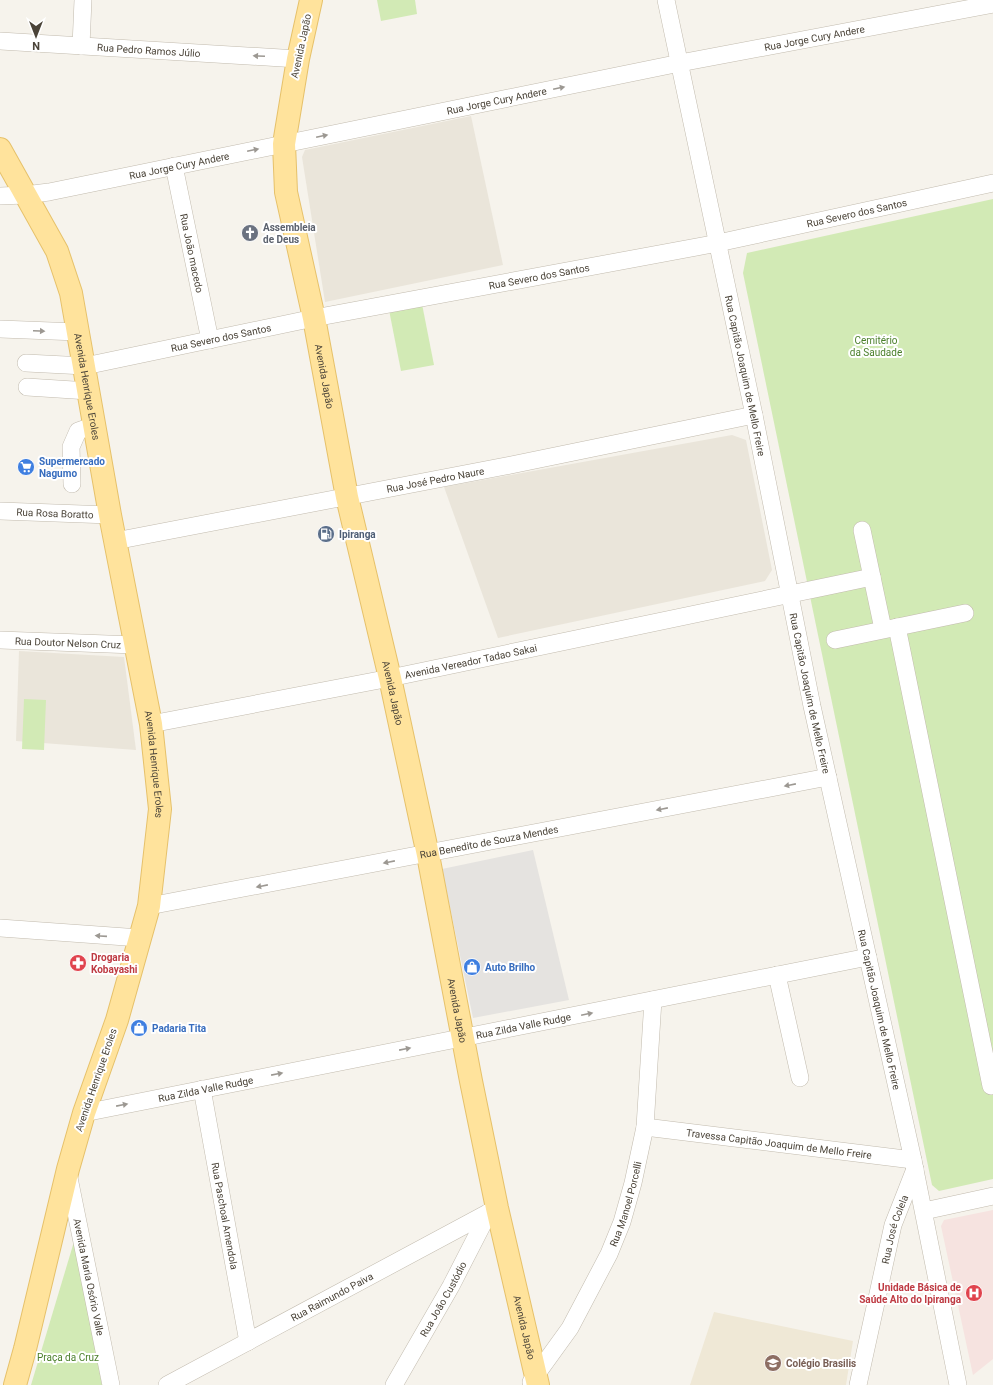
<svg xmlns="http://www.w3.org/2000/svg" width="993" height="1385" viewBox="0 0 993 1385" font-family="Roboto,sans-serif">
	<rect width="100%" height="100%" fill="#f6f3ec"/>
	<g fill="#eae5da">
		<path d="M471,116L503,265L325,302L302,157L305,150Z"/>
		<path d="M732,435L746,440L772,570L765,581L498,638L444,487Z"/>
		<path d="M19,651L124,657L136,750L16,741Z"/>
	</g>
	<path fill="#efe8d6" d="M714,1312L853,1341L846,1385H690Z"/>
	<path fill="#f6e3e0" d="M993,1210V1359L973,1375L941,1226L944,1220Z"/>
	<g fill="#d2eab5">
		<path d="M377,0H415L417,14L381,21Z"/>
		<path d="M993,199V1179L939,1191L932,1185L743,273L747,253Z"/>
		<path d="M422,304L434,365L401,371L389,310Z"/>
		<path d="M24,699L46,700L44,750L22,749Z"/>
		<path d="M76,1235L102,1385H31Z"/>
	</g>
	<path fill="#e5e3e0" d="M533,850L569,1000L473,1018L442,869Z"/>
	<g fill="none" stroke-linecap="round" stroke-linejoin="round">
		<g stroke="#c2bbae" stroke-width="18">
			<g id="minor">
				<path id="s1" d="M666,0L754,415L812,706L913,1160L958,1385"/>
				<path id="s2" d="M0,41L298,59"/>
				<path d="M81,46L83,0"/>
				<path id="s3" d="M174,166L210,340"/>
				<path id="s4" d="M0,196L25,195L49,192L680,63L993,4"/>
				<path d="M0,329L78,332"/>
				<path id="s5" d="M26,363L85,366L314,318L718,243L993,183"/>
				<path d="M27,387L89,391"/>
				<path d="M72,484L71,447L78,431L95,425"/>
				<path id="s6" d="M0,511L110,515"/>
				<path d="M862,530L883,629"/>
				<path id="s7" d="M115,541L511,465L754,415"/>
				<path d="M897,627L991,1086"/>
				<path id="s8" d="M0,640L135,645"/>
				<path d="M835,640L965,613"/>
				<path id="s9" d="M151,724L390,678L872,577"/>
				<path id="s10" d="M149,906L828,777"/>
				<path d="M0,928L140,938"/>
				<path d="M777,975L800,1078"/>
				<path id="s11" d="M202,1089L248,1342"/>
				<path id="s12" d="M84,1113L868,957"/>
				<path id="s13" d="M645,1127L913,1160"/>
				<path id="s14" d="M68,1173L111,1385"/>
				<path d="M924,1211L993,1196"/>
				<path id="s15" d="M531,1382L570,1328L609,1254L622,1222L633,1183L645,1127L653,1000"/>
				<path id="s16" d="M167,1385L497,1208"/>
				<path id="s17" d="M394,1385L451,1286L489,1212"/>
				<path id="s18" d="M858,1385L893,1225L915,1169"/>
			</g>
		</g>
		<g stroke="#e6c16a" stroke-width="24">
			<g id="major">
				<path id="s19" d="M311,0L298,59L284,144L286,192L314,318L347,497L390,678L428,855L471,1081L497,1208L538,1385"/>
				<path id="s20" d="M0,149L57,251L71,293L110,515L151,724L160,809L149,906L117,1020L84,1113L68,1169L25,1349L15,1385"/>
			</g>
		</g>
		<use href="#minor" stroke="#fff" stroke-width="17"/>
		<use href="#major" stroke="#ffe39c" stroke-width="22"/>
	</g>
	<defs><path id="oneway-solid" d="M-6-.8H1V-3.2L6.5 0L1 3.2V.8H-6Z"/></defs>
	<g fill="#9c9892">
		<use href="#oneway-solid" transform="translate(259 56) rotate(-177)"/>
		<use href="#oneway-solid" transform="translate(559 88) rotate(-12)"/>
		<use href="#oneway-solid" transform="translate(322 136) rotate(-12)"/>
		<use href="#oneway-solid" transform="translate(253 150) rotate(-12)"/>
		<use href="#oneway-solid" transform="translate(39 331) rotate(2)"/>
		<use href="#oneway-solid" transform="translate(790 785) rotate(169)"/>
		<use href="#oneway-solid" transform="translate(662 809) rotate(169)"/>
		<use href="#oneway-solid" transform="translate(389 862) rotate(169)"/>
		<use href="#oneway-solid" transform="translate(262 886) rotate(169)"/>
		<use href="#oneway-solid" transform="translate(101 936) rotate(-176)"/>
		<use href="#oneway-solid" transform="translate(587 1014) rotate(-12)"/>
		<use href="#oneway-solid" transform="translate(405 1049) rotate(-11)"/>
		<use href="#oneway-solid" transform="translate(277 1074) rotate(-11)"/>
		<use href="#oneway-solid" transform="translate(122 1105) rotate(-11)"/>
	</g>
	<defs>
		<g id="church-disc" transform="scale(0.9)"><circle r="9.5" fill="#6b7280" stroke="#fff"/><path d="M-1.2-6h2.4v3.5h3.3v2.4h-3.3V6h-2.4V-.1h-3.3v-2.4h3.3Z" fill="#fff"/></g>
		<g id="supermarket-disc" transform="scale(0.9)"><circle r="9.5" fill="#3f7fe0" stroke="#fff"/><path d="M-6-5.5h2.5l.6 2H6L4.5 2H-2.5L-4.4-4H-6ZM-1.5 3.2a1.3 1.3 0 1 0 .1 0ZM3 3.2a1.3 1.3 0 1 0 .1 0Z" fill="#fff"/></g>
		<g id="fuel-disc" transform="scale(0.9)"><circle r="9.5" fill="#5c6f8a" stroke="#fff"/><path d="M-5.5-6h7V0h2V4h1.3V-2.5L3-4.5l.8-.8L6-3V5H2.5V1h-1V6h-7ZM-4.2-4.7v3.2H.2V-4.7Z" fill="#fff"/></g>
		<g id="pharmacy-disc" transform="scale(0.9)"><circle r="9.5" fill="#e0444e" stroke="#fff"/><path d="M-2-6h4v4h4v4h-4v4h-4v-4h-4v-4h4Z" fill="#fff"/></g>
		<g id="shop-disc" transform="scale(0.9)"><circle r="9.5" fill="#3f7fe0" stroke="#fff"/><path d="M-5-2.5h2.3a2.7 3.5 0 0 1 5.4 0H5L5.5 6h-11ZM-1.5-2.5h3a1.5 2.3 0 0 0-3 0Z" fill="#fff"/></g>
		<g id="hospital-disc" transform="scale(0.9)"><circle r="9.5" fill="#e0444e" stroke="#fff"/><path d="M-5-5h3v3.5h4V-5h3V5h-3V1.5h-4V5h-3Z" fill="#fff"/></g>
		<g id="school-disc" transform="scale(0.9)"><circle r="9.5" fill="#8d6e63" stroke="#fff"/><path d="M0-5L7-2L0 1L-7-2ZM-4 1L0 2.5L4 1V4Q0 6-4 4Z" fill="#fff"/></g>
	</defs>
	<g fill-rule="evenodd">
		<use href="#church-disc" x="250" y="233"/>
		<use href="#supermarket-disc" x="26" y="467"/>
		<use href="#fuel-disc" x="326" y="534"/>
		<use href="#pharmacy-disc" x="78" y="963"/>
		<use href="#shop-disc" x="472" y="967"/>
		<use href="#shop-disc" x="139" y="1028"/>
		<use href="#hospital-disc" x="974" y="1293"/>
		<use href="#school-disc" x="773" y="1363"/>
	</g>
	<g text-anchor="middle" dominant-baseline="central" stroke-width="4" stroke-linejoin="round" paint-order="stroke">
		<g font-size="10" fill="#4b4439" stroke="#fff">
			<text stroke="none"><textPath href="#s4" startOffset="830">Rua Jorge Cury Andere</textPath></text>
			<text transform="translate(301 46) rotate(-78)">Avenida Japão</text>
			<text stroke="none"><textPath href="#s2" startOffset="149">Rua Pedro Ramos Júlio</textPath></text>
			<text stroke="none"><textPath href="#s4" startOffset="506">Rua Jorge Cury Andere</textPath></text>
			<text stroke="none"><textPath href="#s4" startOffset="182">Rua Jorge Cury Andere</textPath></text>
			<text stroke="none"><textPath href="#s5" startOffset="846">Rua Severo dos Santos</textPath></text>
			<text stroke="none"><textPath href="#s3" startOffset="89">Rua João macedo</textPath></text>
			<text stroke="none"><textPath href="#s5" startOffset="522">Rua Severo dos Santos</textPath></text>
			<text stroke="none"><textPath href="#s5" startOffset="198">Rua Severo dos Santos</textPath></text>
			<text stroke="none"><textPath href="#s19" startOffset="383">Avenida Japão</textPath></text>
			<text stroke="none"><textPath href="#s1" startOffset="384">Rua Capitão Joaquim de Mello Freire</textPath></text>
			<text stroke="none"><textPath href="#s20" startOffset="256">Avenida Henrique Eroles</textPath></text>
			<text stroke="none"><textPath href="#s7" startOffset="326">Rua José Pedro Naure</textPath></text>
			<text stroke="none"><textPath href="#s6" startOffset="55">Rua Rosa Boratto</textPath></text>
			<text stroke="none"><textPath href="#s8" startOffset="68">Rua Doutor Nelson Cruz</textPath></text>
			<text stroke="none"><textPath href="#s9" startOffset="326">Avenida Vereador Tadao Sakai</textPath></text>
			<text stroke="none"><textPath href="#s19" startOffset="707">Avenida Japão</textPath></text>
			<text stroke="none"><textPath href="#s1" startOffset="708">Rua Capitão Joaquim de Mello Freire</textPath></text>
			<text stroke="none"><textPath href="#s20" startOffset="640">Avenida Henrique Eroles</textPath></text>
			<text stroke="none"><textPath href="#s10" startOffset="346">Rua Benedito de Souza Mendes</textPath></text>
			<text stroke="none"><textPath href="#s1" startOffset="1032">Rua Capitão Joaquim de Mello Freire</textPath></text>
			<text stroke="none"><textPath href="#s19" startOffset="1031">Avenida Japão</textPath></text>
			<text stroke="none"><textPath href="#s12" startOffset="448">Rua Zilda Valle Rudge</textPath></text>
			<text transform="translate(96 1080) rotate(-71)">Avenida Henrique Eroles</text>
			<text stroke="none"><textPath href="#s12" startOffset="124">Rua Zilda Valle Rudge</textPath></text>
			<text stroke="none"><textPath href="#s13" startOffset="135">Travessa Capitão Joaquim de Mello Freire</textPath></text>
			<text stroke="none"><textPath href="#s15" startOffset="203">Rua Manoel Porcelli</textPath></text>
			<text stroke="none"><textPath href="#s11" startOffset="129">Rua Paschoal Amendola</textPath></text>
			<text stroke="none"><textPath href="#s18" startOffset="160">Rua José Colela</textPath></text>
			<text stroke="none"><textPath href="#s14" startOffset="106">Avenida Maria Osório Valle</textPath></text>
			<text stroke="none"><textPath href="#s16" startOffset="187">Rua Raimundo Paiva</textPath></text>
			<text stroke="none"><textPath href="#s17" startOffset="99">Rua João Custódio</textPath></text>
			<text stroke="none"><textPath href="#s19" startOffset="1355">Avenida Japão</textPath></text>
		</g>
		<g font-size="10" font-weight="bold" fill="#5b616d" stroke="#fff" text-anchor="start">
			<text x="263" y="227">Assembleia<tspan x="263" dy="12">de Deus</tspan></text>
		</g>
		<g font-size="10" fill="#4a7f2a" stroke="#fff">
			<text x="876" y="340">Cemitério<tspan x="876" dy="12">da Saudade</tspan></text>
			<text x="68" y="1357">Praça da Cruz</text>
		</g>
		<g font-size="10" font-weight="bold" fill="#366cbe" stroke="#fff" text-anchor="start">
			<text x="39" y="461">Supermercado<tspan x="39" dy="12">Nagumo</tspan></text>
			<text x="485" y="967">Auto Brilho</text>
			<text x="152" y="1028">Padaria Tita</text>
		</g>
		<g font-size="10" font-weight="bold" fill="#4e5e75" stroke="#fff" text-anchor="start">
			<text x="339" y="534">Ipiranga</text>
		</g>
		<g font-size="10" font-weight="bold" fill="#be3a42" stroke="#fff" text-anchor="start">
			<text x="91" y="957">Drogaria<tspan x="91" dy="12">Kobayashi</tspan></text>
			<text x="961" y="1287" text-anchor="end">Unidade Básica de<tspan x="961" dy="12">Saúde Alto do Ipiranga</tspan></text>
		</g>
		<g font-size="10" font-weight="bold" fill="#785e54" stroke="#fff" text-anchor="start">
			<text x="786" y="1363">Colégio Brasilis</text>
		</g>
	</g>
	<g transform="translate(36 36) rotate(180)" stroke="#ffffff" stroke-width="3" paint-order="stroke">
	<path d="M0-3L7 15L0 10L-7 15Z" fill="#4b4439"/>
	<text y="-6" font-size="11" font-weight="bold" text-anchor="middle" fill="#4b4439">N</text>
	</g>
</svg>
